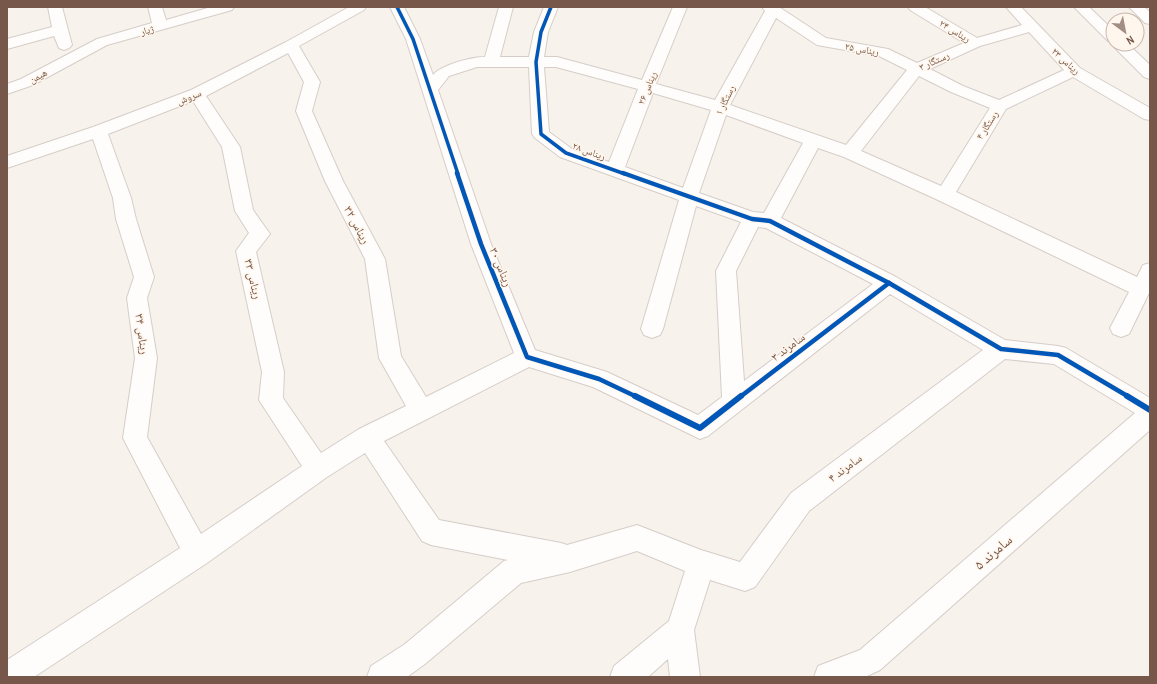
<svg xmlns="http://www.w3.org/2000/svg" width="1157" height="684" viewBox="0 0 1157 684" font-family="'Archivo Narrow','Noto Naskh Arabic',sans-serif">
	<rect width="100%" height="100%" fill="#f7f2eb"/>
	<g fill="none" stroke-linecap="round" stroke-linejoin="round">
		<g stroke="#d6cdc8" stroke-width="2">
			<g id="minor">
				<path d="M48,7H62L72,45L69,48L64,50L59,48L54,36L7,49V39L52,27Z"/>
				<path d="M148,7H162L166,20L211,7H234L232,10L107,45L33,85L7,94V84L21,79L97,39L152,23Z"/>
				<path d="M349,7H366L364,10L299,46L320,82L312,111L343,181L385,259L401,356L426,397L514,353L471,244L406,39L390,7H404L420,39L433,75C441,65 471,57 485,57L499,7H513L500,57H529L534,32L544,7H558L548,32L544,57H557L642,80L673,7H687L656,84L715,100L765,11L762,7H779L826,38L888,49L917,63L964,43L910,10L908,7H925L977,38L1022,25L1006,7H1021L1080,68L1150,108V120L1144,119L1073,77L1006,109L956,192L1137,277L1143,265L1150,263V291L1129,334L1121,337L1113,334L1110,328L1129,292L938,200L844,157L818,148L781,218L896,277L1005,340L1058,346L1066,348L1150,398V430L880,670L865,677H814L818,666L860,650L1135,413L1054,364L1005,359L809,511L755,587L745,591L710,580L694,630L700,677H670L668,659L648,677H610L614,666L669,621L685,571L637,551L570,572L521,583L425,664L407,677H367L371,666L405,644L504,561L508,560L431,545L422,541L365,453L327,477L207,563L34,677H7V660L180,548L123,438L135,358L127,298L134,277L116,219L113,198L93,139L7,168V156L93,127L191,90L286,42ZM776,18L817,45L879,56L907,70L846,145L730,105ZM1029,32L1064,70L999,100L963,86L930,69L980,46ZM288,53L304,82L296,111L325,181L365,259L379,358L406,406L359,429L321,453L283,398L284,372L256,252L270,234L253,210L240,147L206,96ZM477,67H529L532,134L535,138L560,157L679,200L641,329L644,335L652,338L660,335L663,329L696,206L741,222L716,271L722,397L698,415L607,372L535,350L491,244L438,90L449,76ZM544,67H556L638,89L609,162L572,149L549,132ZM919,76L951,92L990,108L941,186L861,151ZM653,93L711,110L683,188L625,167ZM193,101L222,147L235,211L249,233L236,251L262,372L259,400L302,466L201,534L147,437L157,358L147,298L154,277L136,219L131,198L108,134ZM726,115L803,143L764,213L753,212L699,193ZM758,227L766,228L873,284L744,381L736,271ZM890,294L983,350L791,493L740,562L701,550L637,525L567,545L561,543L439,520L384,441L529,367L593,387L700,439L708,436Z"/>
				<path d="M1074,7H1089L1113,30V44H1128L1150,65V79L1144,77L1111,44L1113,42L1108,41Z"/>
				<path d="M1129,7H1144L1150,12V24L1145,23Z"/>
			</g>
		</g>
		<use href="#minor" fill="#fefdfc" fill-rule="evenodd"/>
		<g stroke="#fff7ed" stroke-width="5.5">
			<g id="cycleway-far2">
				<path d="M397,7L413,39L458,174"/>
				<path d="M551,7L541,32L536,62L541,134L566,153L625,174"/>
			</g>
		</g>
		<g stroke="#fff7ed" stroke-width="7">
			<g id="cycleway-far1">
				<path d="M457,173L481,244L527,357L599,379L637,397"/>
				<path d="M623,173L752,219L770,221L889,283L1001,349L1058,355L1129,397"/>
				<path d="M740,397L889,283"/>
			</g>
		</g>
		<g stroke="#fff7ed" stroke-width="8">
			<g id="cycleway">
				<path d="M635,396L700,428L741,396"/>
				<path d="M1127,396L1150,410"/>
			</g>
		</g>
		<use href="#cycleway-far2" stroke="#0057b8" stroke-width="3.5"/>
		<use href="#cycleway-far1" stroke="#0057b8" stroke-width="4.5"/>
		<use href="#cycleway" stroke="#0057b8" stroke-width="6"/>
	</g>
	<g text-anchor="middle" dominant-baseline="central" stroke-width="3" stroke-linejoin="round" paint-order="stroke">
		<g font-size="10" fill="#775749" stroke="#fff7ed">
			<text transform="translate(147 30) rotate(-16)">ژیار</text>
			<text transform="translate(955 31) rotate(31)">ریناس ۲۴</text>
			<text transform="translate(862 49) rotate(10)">ریناس ۲۵</text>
			<text transform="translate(934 61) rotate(-24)">رستگار ۳</text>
			<text transform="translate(1066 61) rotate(42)">ریناس ۲۳</text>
			<text transform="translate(38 76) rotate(-29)">هیمن</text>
			<text transform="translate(647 88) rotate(-68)">ریناس ۲۶</text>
			<text transform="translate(189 97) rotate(-22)">سروش</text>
			<text transform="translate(725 100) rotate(-64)">رستگار ۱</text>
			<text transform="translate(987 125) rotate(-58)">رستگار ۴</text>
			<text transform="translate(589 151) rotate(20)">ریناس ۲۸</text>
		</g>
		<g font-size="12" fill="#775749" stroke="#fff7ed">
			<text transform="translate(357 225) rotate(62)">ریناس ۳۲</text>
			<text transform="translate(501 267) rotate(68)">ریناس ۳۰</text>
			<text transform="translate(253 279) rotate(76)">ریناس ۳۳</text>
			<text transform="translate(142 334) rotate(82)">ریناس ۳۴</text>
			<text transform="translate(788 347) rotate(-37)">سامرند ۳</text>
			<text transform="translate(845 468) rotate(-37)">سامرند ۴</text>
		</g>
		<g font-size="14" fill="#775749" stroke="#fff7ed">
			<text transform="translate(993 552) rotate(-41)">سامرند ۵</text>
		</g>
	</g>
	<rect width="1157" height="684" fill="none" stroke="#775749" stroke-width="16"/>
	<g transform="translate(1125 32) rotate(148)"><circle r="19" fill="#fff7ed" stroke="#c9b7ab"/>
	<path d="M0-3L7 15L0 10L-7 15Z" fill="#a48d82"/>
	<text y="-6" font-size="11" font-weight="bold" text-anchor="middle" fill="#775749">N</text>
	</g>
</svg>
